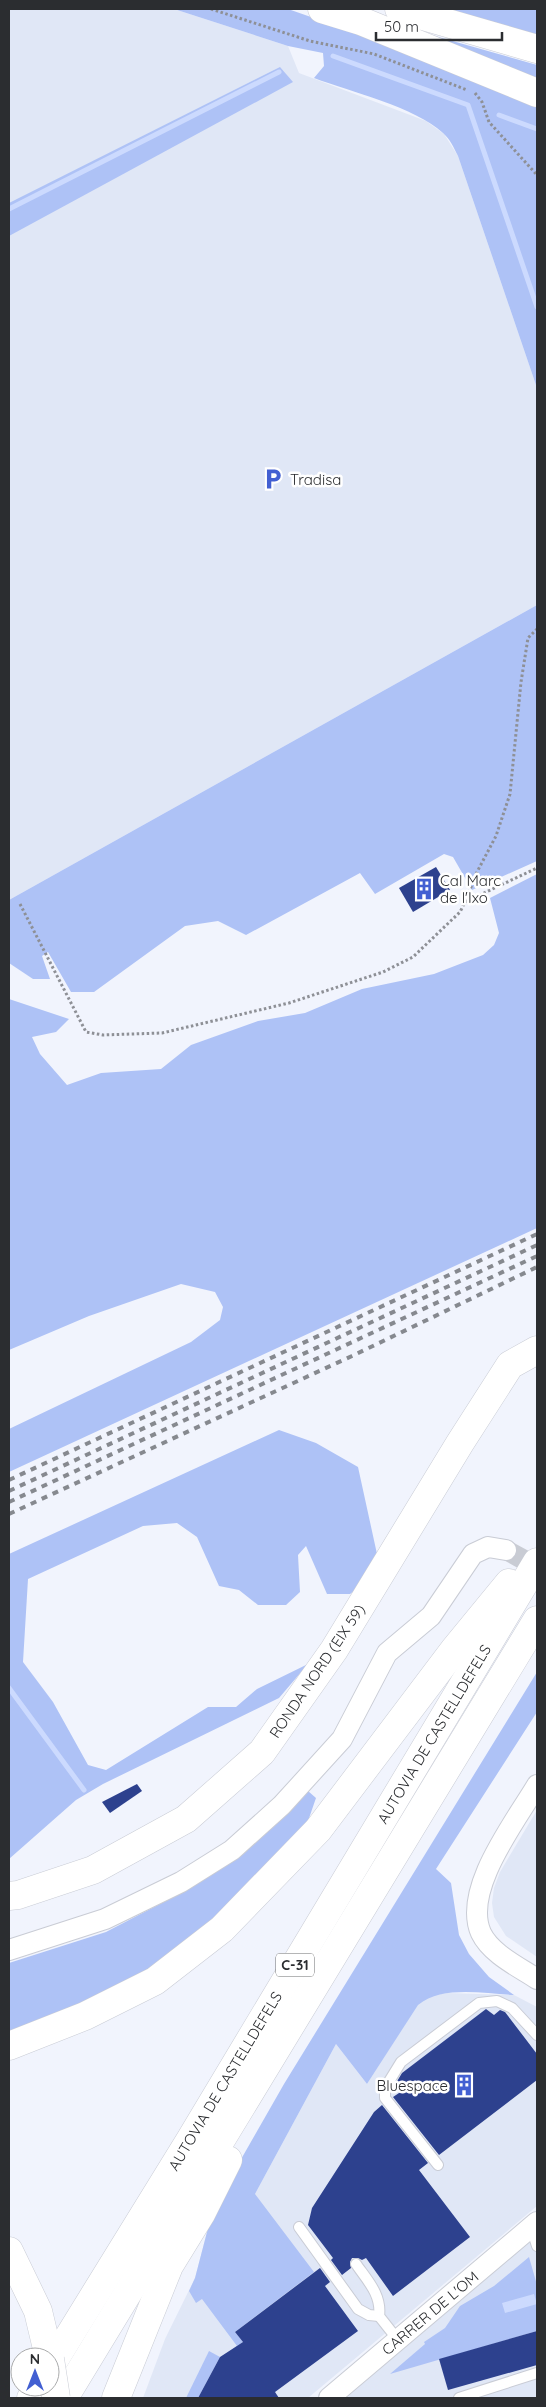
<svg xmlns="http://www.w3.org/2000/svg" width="546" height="2407" viewBox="0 0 546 2407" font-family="Quicksand,sans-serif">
	<rect width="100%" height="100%" fill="#f1f4fd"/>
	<g fill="#e0e7f6">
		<path d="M9,9H174L288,46L299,73L426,121L444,134L458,156L537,388V605L9,900Z"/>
		<path d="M537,1810V1957L506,1936L494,1917L492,1903L494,1888L500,1872Z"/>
		<path d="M447,1993L514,1995L537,2007V2206L308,2398H143L165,2339L195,2278L212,2213L255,2194L336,2044L367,2084L418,2004L429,1996Z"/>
		<path d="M537,2237V2398H346L527,2244Z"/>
	</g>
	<g fill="#aec2f6">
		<path d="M174,9H288L411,52L537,104V388L458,156C454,148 450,139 443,133C415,107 351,92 314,78L324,66L323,53L288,46Z"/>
		<path d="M435,9H537V38Z"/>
		<path d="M410,29L537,65V84Z"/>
		<path d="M280,67L293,82L9,236V203Z"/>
		<path d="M537,605V861L472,890L453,857L444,854L375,894L360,873L246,935L218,921L185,926L94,992H71L48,952L42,956L50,979H33L9,963V900Z"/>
		<path d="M537,874V1228L9,1472V1429L191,1342L220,1320L223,1307L215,1292L181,1284L89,1316L9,1350V999L69,1019L56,1032L32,1037L40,1054L67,1085L101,1073L161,1069L191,1045L258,1021L305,1013L362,989L434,974L483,955L494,945L499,933L490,898Z"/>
		<path d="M279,1430L316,1443L358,1467L377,1554L359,1587L350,1594H327L306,1546L298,1555L300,1592L286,1605H258L239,1590L219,1586L197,1537L177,1523L143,1526L28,1579L23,1662L53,1702L88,1765L106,1770L208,1707H236L257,1689L308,1664L279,1698L103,1784L76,1800L9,1859V1554Z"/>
		<path d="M537,1672V1712L436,1869L451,1883L459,1935L469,1954L489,1977L514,1995C484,1994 443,1985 418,2005L367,2084L336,2044L255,2194L314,2272L235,2332L243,2342L237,2346L202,2299L196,2303L189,2291L195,2278L212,2213L236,2168L284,2084Z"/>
		<path d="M308,1791L316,1798L307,1824L203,1933L161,1964L121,1986L9,2035V1963L106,1932L179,1894L254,1844Z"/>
		<path d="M529,2257L537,2285V2331L390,2374L425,2344L424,2342L445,2328L460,2306L494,2286Z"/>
		<path d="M209,2351L220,2357L198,2398H186Z"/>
	</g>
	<path fill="#ccdafe" d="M534,2294L537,2304L505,2313L502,2303Z"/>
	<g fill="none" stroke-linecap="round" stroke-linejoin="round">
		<g stroke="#ccdafe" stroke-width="5">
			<path d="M333,56L468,105L537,307"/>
			<path d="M499,115L537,129"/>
			<path d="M9,209L279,72"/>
			<path d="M9,1688L84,1790"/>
		</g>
	</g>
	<g fill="#2d418e">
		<path d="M436,867L450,890L413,912L399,888Z"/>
		<path d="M137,1784L142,1791L110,1813L102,1802Z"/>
		<path d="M486,2009L494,2015L500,2010L505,2012L537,2054V2080L439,2155L393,2097L402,2091L396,2083L402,2073Z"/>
		<path d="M382,2105L428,2163L419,2170L470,2237L393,2296L366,2258L362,2260L358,2258H352L350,2262L351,2268L342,2275L331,2260L333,2258L308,2225L312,2208L374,2112Z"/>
		<path d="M320,2268L330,2282L325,2286L358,2331L275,2392L279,2398H198L220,2357L243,2342L235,2332Z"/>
		<path d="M537,2331V2365L448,2390L439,2359Z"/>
	</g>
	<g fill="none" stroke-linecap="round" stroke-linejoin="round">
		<path stroke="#c9ccd4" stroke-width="20" stroke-dasharray="20 10" stroke-linecap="butt" d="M506,1550L537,1567"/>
		<g stroke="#c9ccd5" stroke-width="12">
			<g id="service">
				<path d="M438,2165L385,2098V2088L401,2062L479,2003L497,2001L512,2008L537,2035"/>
				<path d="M299,2227L358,2309L369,2315L379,2316"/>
				<path d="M531,2227L537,2246"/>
				<path d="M356,2264C367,2280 382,2295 379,2316L398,2340"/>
				<path d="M459,2398L537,2373"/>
			</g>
		</g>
		<g stroke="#c9ccd5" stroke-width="22">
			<g id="minor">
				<path d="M537,1785C515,1822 462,1890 481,1933C491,1954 519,1967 537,1979"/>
				<path d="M9,1950L105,1919L181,1882L232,1850L282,1805L342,1739L387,1653L431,1616L473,1554L488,1547L506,1550"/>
				<path d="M329,2398L537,2222"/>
			</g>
		</g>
		<g stroke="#c9ccd5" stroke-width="29">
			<path id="secondary" d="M9,1896L18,1895L93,1870L186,1819L262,1752L334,1650L460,1443L510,1365L537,1350"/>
		</g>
		<g stroke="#c9ccd5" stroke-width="29">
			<path id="trunk" d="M322,9L361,21L537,93"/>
		</g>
		<g stroke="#c9ccd5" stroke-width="29">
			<g id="motorway">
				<path d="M399,9L537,49"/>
				<path d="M9,2046L85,2016L155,1981L222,1929L318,1830L454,1650L509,1583"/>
				<path d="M9,2251L38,2311L49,2357"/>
				<path d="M50,2367L190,2140L537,1562"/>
				<path d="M31,2398L38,2387"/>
				<path d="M64,2398L537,1620"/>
				<path d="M116,2398L169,2266L201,2214L228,2160"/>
			</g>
		</g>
		<g stroke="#8e9096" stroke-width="3" stroke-dasharray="2.5 2.5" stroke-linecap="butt">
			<path d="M211,9L310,41L374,54L467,90"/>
			<path d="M475,93L482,102L489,122L537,175"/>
			<path d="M465,902L477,872L496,836L510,794L521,682L528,638L537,629"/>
			<path d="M20,904L86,1032L103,1035L162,1033L289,1003L383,972L413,957L460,912L465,902L537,868"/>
		</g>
		<use href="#service" stroke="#fff" stroke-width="10"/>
		<use href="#minor" stroke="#fff" stroke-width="20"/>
		<use href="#secondary" stroke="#fff" stroke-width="28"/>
		<use href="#trunk" stroke="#fff" stroke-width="28"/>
		<use href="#motorway" stroke="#fff" stroke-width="28"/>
		<g stroke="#86898f" stroke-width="4" stroke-dasharray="6 6" stroke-linecap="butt">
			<path d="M9,1480L537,1234"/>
			<path d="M9,1491L537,1245"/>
			<path d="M9,1502L537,1256"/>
			<path d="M9,1514L352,1356L537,1267"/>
		</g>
		<g stroke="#c9ccd5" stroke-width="29" stroke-linecap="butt">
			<path id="motorway-bridge" d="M50,2359L56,2398"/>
		</g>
		<use href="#motorway-bridge" stroke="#fff" stroke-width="28"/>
	</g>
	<defs>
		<g id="parking-bare" transform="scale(1.725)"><path d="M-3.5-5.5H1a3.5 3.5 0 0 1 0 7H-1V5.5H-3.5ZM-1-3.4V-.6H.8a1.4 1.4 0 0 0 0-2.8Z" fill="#425fd2" stroke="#fff" stroke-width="2.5" paint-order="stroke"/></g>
		<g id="building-bare" transform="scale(1.725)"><path d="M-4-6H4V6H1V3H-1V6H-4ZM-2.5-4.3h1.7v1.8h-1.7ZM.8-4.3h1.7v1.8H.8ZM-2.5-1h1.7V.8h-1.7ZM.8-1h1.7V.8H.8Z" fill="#425fd2" stroke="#fff" stroke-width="2.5" paint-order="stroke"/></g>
	</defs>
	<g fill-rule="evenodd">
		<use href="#parking-bare" x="273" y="479"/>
		<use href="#building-bare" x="424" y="889"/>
		<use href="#building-bare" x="464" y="2085"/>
	</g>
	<g text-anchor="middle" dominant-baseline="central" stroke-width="5" stroke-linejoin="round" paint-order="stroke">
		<rect fill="#fff" stroke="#6b6c6e" stroke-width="1" x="276" y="1953.5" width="38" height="23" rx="4"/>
		<g font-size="14" font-weight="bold" fill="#2b2d30">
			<text x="295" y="1965">C-31</text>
		</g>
		<g font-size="15" fill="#2b2d30" stroke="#fff" text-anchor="start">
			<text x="290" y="479">Tradisa</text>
			<text x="440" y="880">Cal Marc<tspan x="440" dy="17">de l'Ixo</tspan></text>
			<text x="448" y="2085" text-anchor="end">Bluespace</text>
		</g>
		<g font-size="15" fill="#2b2d30" stroke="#fff">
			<text transform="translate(317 1671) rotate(-56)">RONDA NORD (EIX 59)</text>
			<text transform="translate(434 1734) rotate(-59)">AUTOVIA DE CASTELLDEFELS</text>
			<text transform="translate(225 2081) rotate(-59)">AUTOVIA DE CASTELLDEFELS</text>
			<text transform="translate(430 2313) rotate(-40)">CARRER DE L'OM</text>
		</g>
	</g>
	<rect width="546" height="2407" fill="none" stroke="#2b2d30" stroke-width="20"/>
	<g transform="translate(35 2372)"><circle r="24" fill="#ffffff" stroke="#aaabac"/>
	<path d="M0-4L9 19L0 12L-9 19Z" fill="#425fd2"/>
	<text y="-8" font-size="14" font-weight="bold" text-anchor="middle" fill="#2b2d30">N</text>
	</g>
	<path d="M376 32v8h126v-8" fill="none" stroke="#2b2d30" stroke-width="2.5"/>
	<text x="384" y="32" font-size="15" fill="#2b2d30" stroke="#ffffff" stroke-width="4" paint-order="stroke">50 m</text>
</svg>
